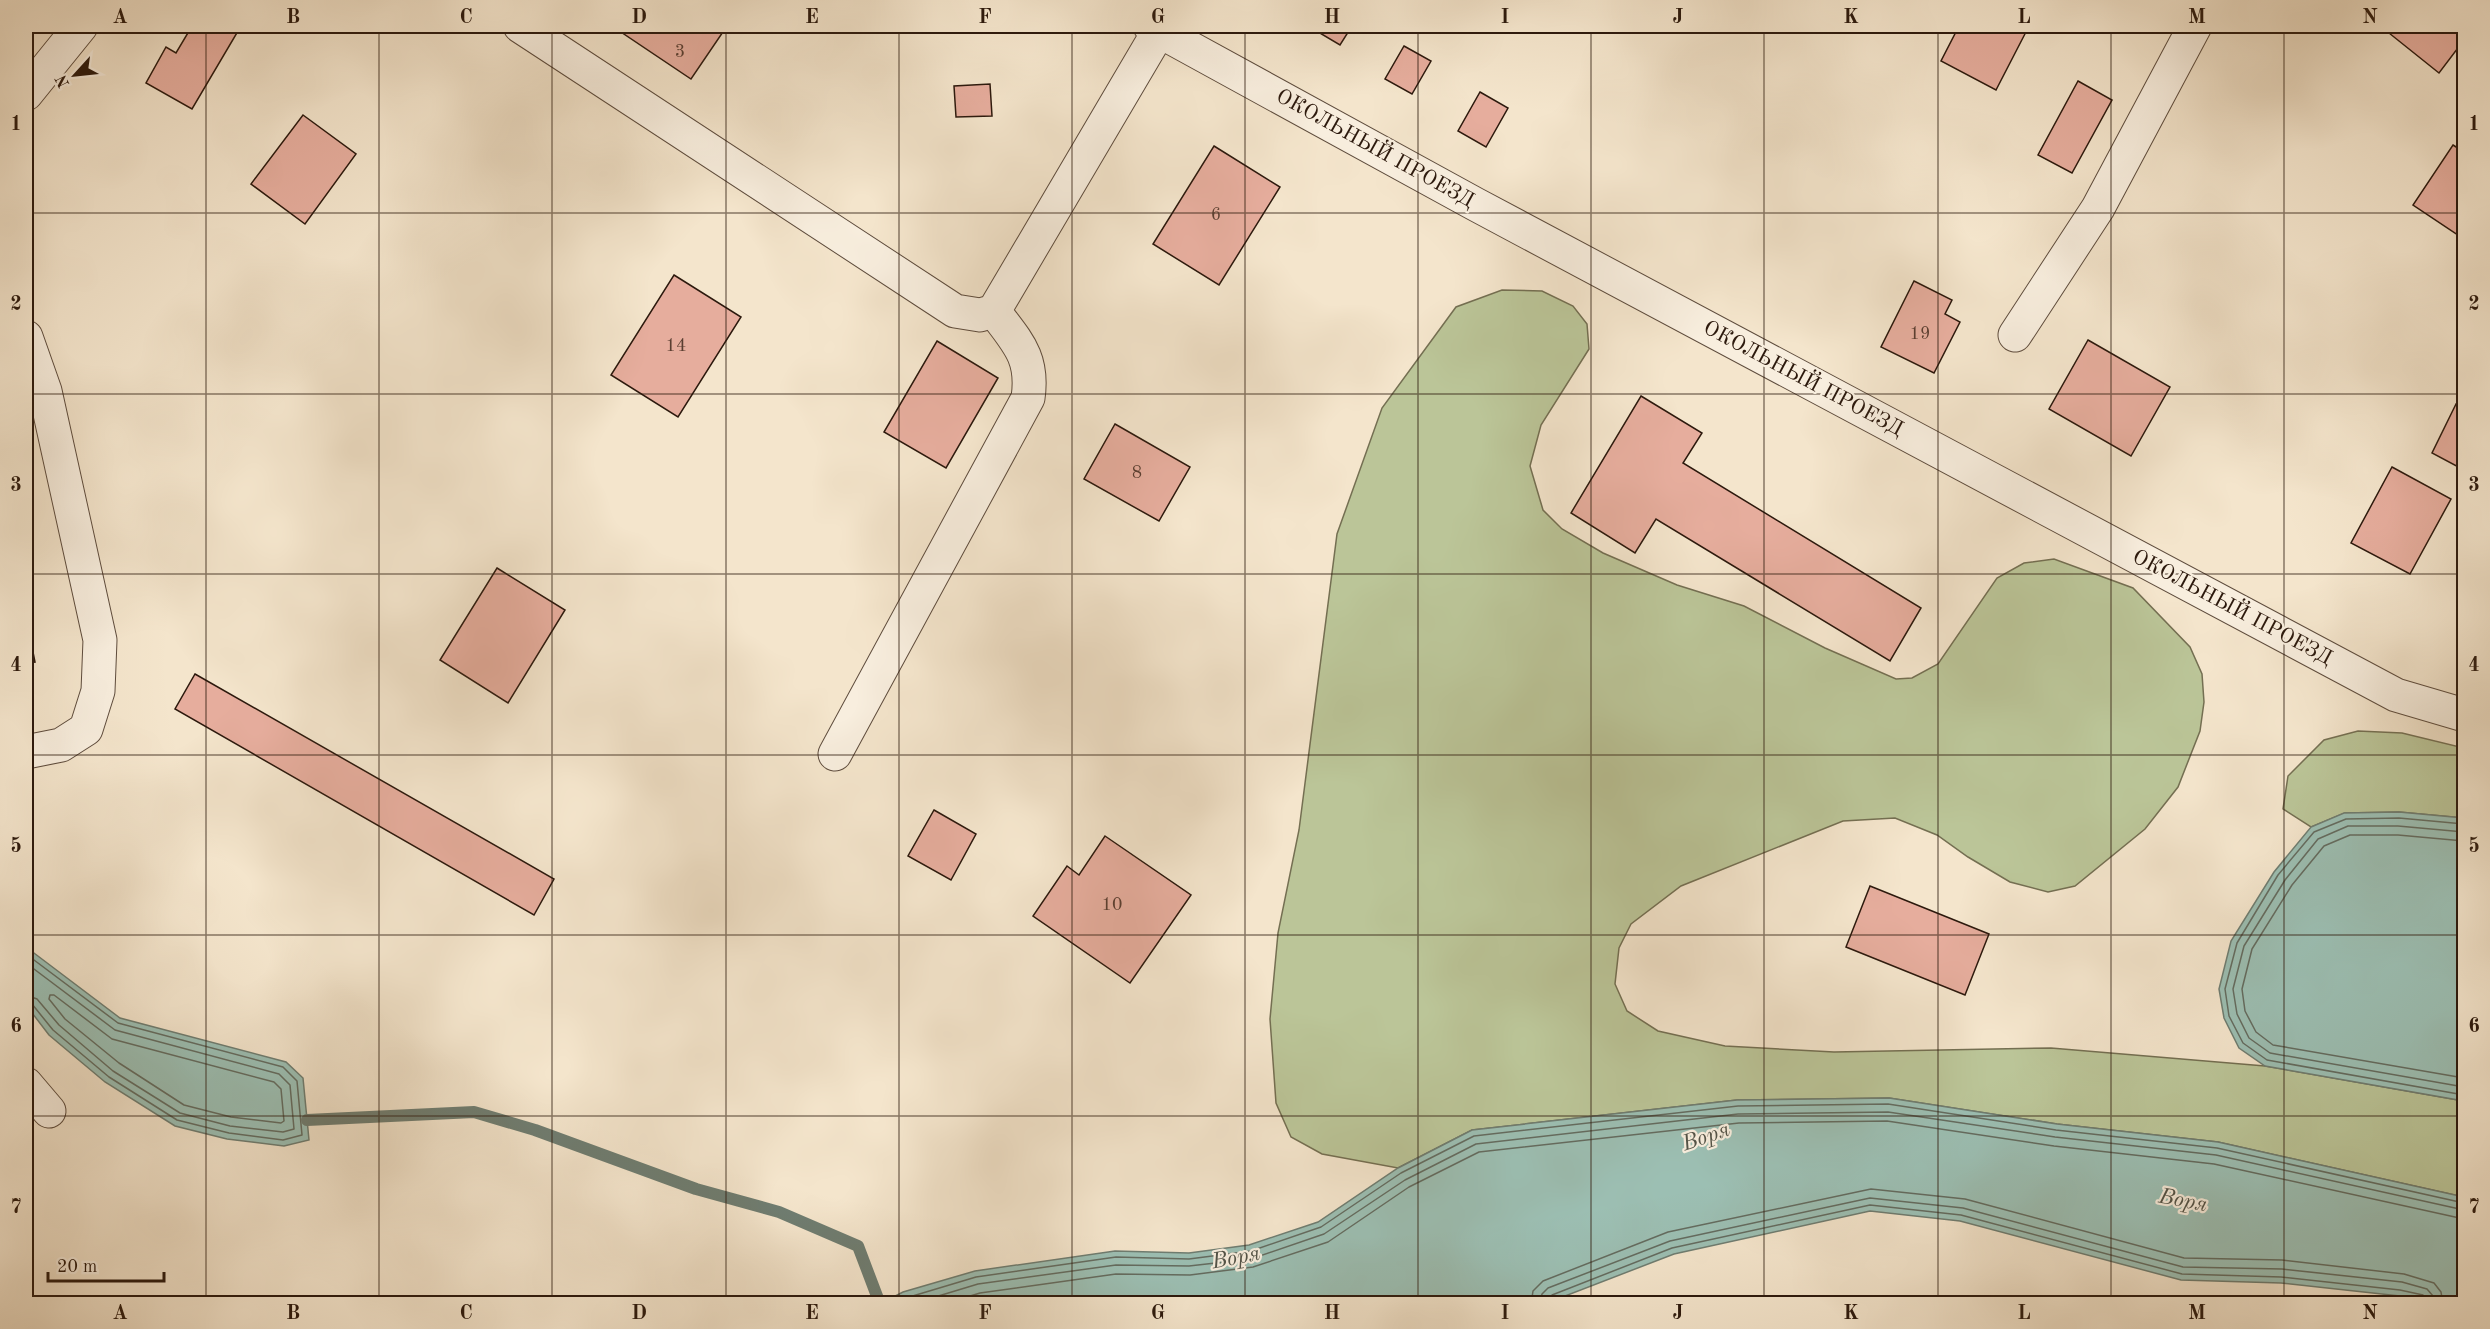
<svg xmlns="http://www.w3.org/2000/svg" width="2490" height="1329" viewBox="0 0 2490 1329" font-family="'Old Standard TT',serif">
	<rect width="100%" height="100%" fill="#f4e5cc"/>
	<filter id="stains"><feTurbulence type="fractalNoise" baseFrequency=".00333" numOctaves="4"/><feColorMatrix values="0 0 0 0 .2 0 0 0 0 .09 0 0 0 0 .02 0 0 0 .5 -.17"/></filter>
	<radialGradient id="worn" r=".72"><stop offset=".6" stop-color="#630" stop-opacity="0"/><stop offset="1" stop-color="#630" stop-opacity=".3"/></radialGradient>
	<g fill="#bbc598" stroke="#746f52" stroke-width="1.5">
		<path d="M1502,290L1542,291L1573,306L1587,324L1589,349L1541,425L1530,466L1543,510L1562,529L1603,553L1677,585L1744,606L1825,648L1896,679L1912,678L1938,664L1997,578L2024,563L2054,559L2133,588L2190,647L2202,674L2204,702L2200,731L2178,787L2145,829L2075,886L2048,892L2010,882L1968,857L1937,835L1895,818L1843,821L1681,886L1631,924L1619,948L1615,984L1627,1011L1658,1031L1725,1046L1834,1052L2051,1048L2265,1066L2464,1101V1197L2218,1142L2057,1124L1889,1098L1737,1100L1472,1130L1398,1168L1322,1154L1291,1137L1276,1103L1270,1019L1278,933L1299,830L1337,534L1382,408L1456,307Z"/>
		<path d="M2358,731L2402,733L2464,748V818L2399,812L2345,813L2311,827L2283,809L2288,776L2324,740Z"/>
	</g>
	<g fill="#9cbfb3" stroke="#6f7d71" stroke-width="1.5">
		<path d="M2399,812L2464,818V1101L2265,1066L2239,1048L2224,1018L2219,989L2231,941L2274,872L2311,827L2344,813Z"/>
		<path d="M26,947L120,1018L286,1062L303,1078L309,1140L284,1146L227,1139L175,1126L105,1082L49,1035L26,1005Z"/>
		<path d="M1889,1098L2057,1124L2218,1142L2464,1197V1303H2432L2400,1296L2281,1283L2181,1280L1960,1221L1870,1211L1674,1254L1547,1303H882L903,1292L975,1271L1115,1251L1189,1253L1249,1245L1318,1222L1398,1168L1472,1130L1737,1100Z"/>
	</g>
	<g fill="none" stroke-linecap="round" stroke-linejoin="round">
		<g stroke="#646c60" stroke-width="1.5">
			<path d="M2464,824L2399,818L2346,819L2314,832L2278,875L2237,943L2225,989L2229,1016L2243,1043L2267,1060L2464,1095"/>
			<path d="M2464,832L2398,826H2348L2318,839L2285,880L2244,946L2233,989L2237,1014L2249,1038L2270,1053L2464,1087"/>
			<path d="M2464,841L2398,835H2350L2324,846L2292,885L2252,949L2242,989L2245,1011L2256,1032L2273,1045L2464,1078"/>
			<path d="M26,954L118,1023L283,1067L297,1081L302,1135L283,1140L229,1133L177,1120L109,1077L53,1030L32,1004L26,1002"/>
			<path d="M26,963L115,1030L279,1074L290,1085L294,1129L283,1132L230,1126L180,1113L113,1071L59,1025L37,999L26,995"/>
			<path d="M50,995H54L112,1039L274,1082L281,1089L284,1121L281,1123L231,1117L184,1105L119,1063L65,1019L49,999Z"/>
			<path d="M894,1304L906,1298L976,1277L1116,1257L1189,1259L1251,1251L1321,1227L1401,1173L1474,1136L1738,1106L1888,1104L2056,1130L2217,1148L2464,1203"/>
			<path d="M912,1304L978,1284L1116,1265L1189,1266L1251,1259L1324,1234L1405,1180L1476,1144L1738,1114L1888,1112L2055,1137L2216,1155L2464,1210"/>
			<path d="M944,1304L980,1293L1116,1274L1190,1275L1253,1267L1328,1242L1409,1187L1479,1152L1739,1123L1887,1121L2054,1146L2214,1164L2464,1219"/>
			<path d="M1531,1304L1533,1291L1543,1281L1668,1232L1871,1189L1965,1199L2184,1258L2282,1260L2404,1274L2434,1283L2441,1292L2443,1304"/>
			<path d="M1540,1304L1542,1294L1548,1288L1670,1241L1870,1198L1963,1208L2183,1267L2282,1269L2402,1282L2427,1289L2433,1296L2434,1304"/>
			<path d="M1547,1304L1552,1295L1672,1248L1870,1205L1961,1215L2182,1274L2281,1277L2400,1290L2423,1295L2426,1304"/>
		</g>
		<path stroke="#6f7d71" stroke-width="12" d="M307,1120L474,1112L535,1130L696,1189L779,1212L858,1246L880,1304"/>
	</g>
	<g fill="#e6ad9d" stroke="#2c190d" stroke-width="1.5">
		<path d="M192,26H241L192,109L146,83L166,47L176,53Z"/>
		<path d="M612,26H727L691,79Z"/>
		<path d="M1308,26H1352L1340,45Z"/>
		<path d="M1959,26H2023L2028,28L1996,90L1941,61Z"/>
		<path d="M2395,26H2456L2464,32V40L2439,73L2389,33Z"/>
		<path d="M1404,46L1431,61L1412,94L1385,79Z"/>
		<path d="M2078,81L2112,100L2072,173L2038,155Z"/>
		<path d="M990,84L992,116L956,117L954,86Z"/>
		<path d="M1480,92L1508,108L1486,147L1458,131Z"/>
		<path d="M303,115L356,154L305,224L251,184Z"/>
		<path d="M2453,145L2464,152V239L2413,205Z"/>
		<path d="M1214,146L1280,187L1219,285L1153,244Z"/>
		<path d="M674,275L741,317L678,417L611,375Z"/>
		<path d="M1914,281L1952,300L1945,314L1960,322L1934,373L1881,347Z"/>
		<path d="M2088,340L2170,387L2131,456L2049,409Z"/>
		<path d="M937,341L998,378L946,468L884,432Z"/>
		<path d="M1641,396L1702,433L1683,463L1921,608L1890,661L1656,519L1635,553L1571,513Z"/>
		<path d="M2456,404L2464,409V470L2432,453Z"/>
		<path d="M1115,424L1190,467L1159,521L1084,479Z"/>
		<path d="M2392,467L2451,499L2410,574L2351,543Z"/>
		<path d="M497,568L565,610L508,703L440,660Z"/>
		<path d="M26,617L35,662L26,663Z"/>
		<path d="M195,674L554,879L534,915L175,709Z"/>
		<path d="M934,810L976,834L951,880L908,856Z"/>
		<path d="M1105,836L1191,895L1130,983L1033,916L1067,866L1079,875Z"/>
		<path d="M1870,886L1989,934L1965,995L1846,947Z"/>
	</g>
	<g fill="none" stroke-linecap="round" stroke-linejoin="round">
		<g stroke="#5e4c3d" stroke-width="35">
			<g id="minor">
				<path d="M520,26L955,311L980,315L994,311L1159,31"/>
				<path d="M1150,26L1475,204L2396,695L2464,715"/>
				<path d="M26,94L81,26"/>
				<path d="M2015,335L2098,208L2195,26"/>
				<path d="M26,337L45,391L100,640L98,691L86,729L61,745L26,752"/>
				<path d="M835,754L1028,398C1034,357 1017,342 994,311"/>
				<path d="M26,1084L49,1111"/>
			</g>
		</g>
		<use href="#minor" stroke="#f8eede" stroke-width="33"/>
	</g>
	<path fill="none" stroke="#2c190d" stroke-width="1.5" stroke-opacity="0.55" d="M206,26V1304M379,26V1304M552,26V1304M726,26V1304M899,26V1304M1072,26V1304M1245,26V1304M1418,26V1304M1591,26V1304M1764,26V1304M1938,26V1304M2111,26V1304M2284,26V1304M26,213H2464M26,394H2464M26,574H2464M26,755H2464M26,935H2464M26,1116H2464"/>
	<g text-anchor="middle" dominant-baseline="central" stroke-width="4.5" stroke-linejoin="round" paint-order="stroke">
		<g font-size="18" fill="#5a3e31">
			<text x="680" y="52">3</text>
			<text x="1216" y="215">6</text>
			<text x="1920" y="334">19</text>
			<text x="676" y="346">14</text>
			<text x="1137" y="473">8</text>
			<text x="1112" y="905">10</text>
		</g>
		<g font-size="21" fill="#2c190d" stroke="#f8eede">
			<text transform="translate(1375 149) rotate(29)">ОКОЛЬНЫЙ ПРОЕЗД</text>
			<text transform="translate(1803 379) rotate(28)">ОКОЛЬНЫЙ ПРОЕЗД</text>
			<text transform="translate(2232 608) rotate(28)">ОКОЛЬНЫЙ ПРОЕЗД</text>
		</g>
		<g font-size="22" font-style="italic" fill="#535347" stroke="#f8eede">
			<text transform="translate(1706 1137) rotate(-19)">Воря</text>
			<text transform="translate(2183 1201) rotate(11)">Воря</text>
			<text transform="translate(1236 1258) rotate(-11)">Воря</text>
		</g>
	</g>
	<rect width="2490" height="1329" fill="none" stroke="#f4e5cc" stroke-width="66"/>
	<g transform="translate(75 75) rotate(243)" stroke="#f8eede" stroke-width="4.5" paint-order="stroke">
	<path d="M0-4.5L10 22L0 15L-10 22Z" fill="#2c190d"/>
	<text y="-9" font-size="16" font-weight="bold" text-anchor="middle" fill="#2c190d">N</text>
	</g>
	<path d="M48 1272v9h116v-9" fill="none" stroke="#2c190d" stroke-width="3"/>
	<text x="57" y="1272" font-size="18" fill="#2c190d" stroke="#f8eede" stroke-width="4.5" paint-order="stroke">20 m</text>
	<rect x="33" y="33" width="2424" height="1263" fill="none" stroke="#2c190d" stroke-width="2"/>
	<g font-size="20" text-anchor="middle" font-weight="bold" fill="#2c190d">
		<text x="120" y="23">A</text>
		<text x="293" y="23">B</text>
		<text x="466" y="23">C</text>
		<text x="639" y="23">D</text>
		<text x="812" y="23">E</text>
		<text x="985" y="23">F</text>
		<text x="1158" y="23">G</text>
		<text x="1332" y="23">H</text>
		<text x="1505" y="23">I</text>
		<text x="1678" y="23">J</text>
		<text x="1851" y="23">K</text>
		<text x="2024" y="23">L</text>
		<text x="2197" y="23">M</text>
		<text x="2370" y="23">N</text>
		<text x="16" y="130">1</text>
		<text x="2474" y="130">1</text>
		<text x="16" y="310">2</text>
		<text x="2474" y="310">2</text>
		<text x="16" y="491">3</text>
		<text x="2474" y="491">3</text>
		<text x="16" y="671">4</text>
		<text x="2474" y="671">4</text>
		<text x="16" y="852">5</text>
		<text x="2474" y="852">5</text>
		<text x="16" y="1032">6</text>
		<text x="2474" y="1032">6</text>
		<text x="16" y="1213">7</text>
		<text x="2474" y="1213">7</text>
		<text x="120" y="1319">A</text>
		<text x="293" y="1319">B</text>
		<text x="466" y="1319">C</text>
		<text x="639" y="1319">D</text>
		<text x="812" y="1319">E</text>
		<text x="985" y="1319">F</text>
		<text x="1158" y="1319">G</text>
		<text x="1332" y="1319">H</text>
		<text x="1505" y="1319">I</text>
		<text x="1678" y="1319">J</text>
		<text x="1851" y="1319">K</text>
		<text x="2024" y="1319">L</text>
		<text x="2197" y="1319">M</text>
		<text x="2370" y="1319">N</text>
	</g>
	<rect width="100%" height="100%" filter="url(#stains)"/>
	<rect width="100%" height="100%" fill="url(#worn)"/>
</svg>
